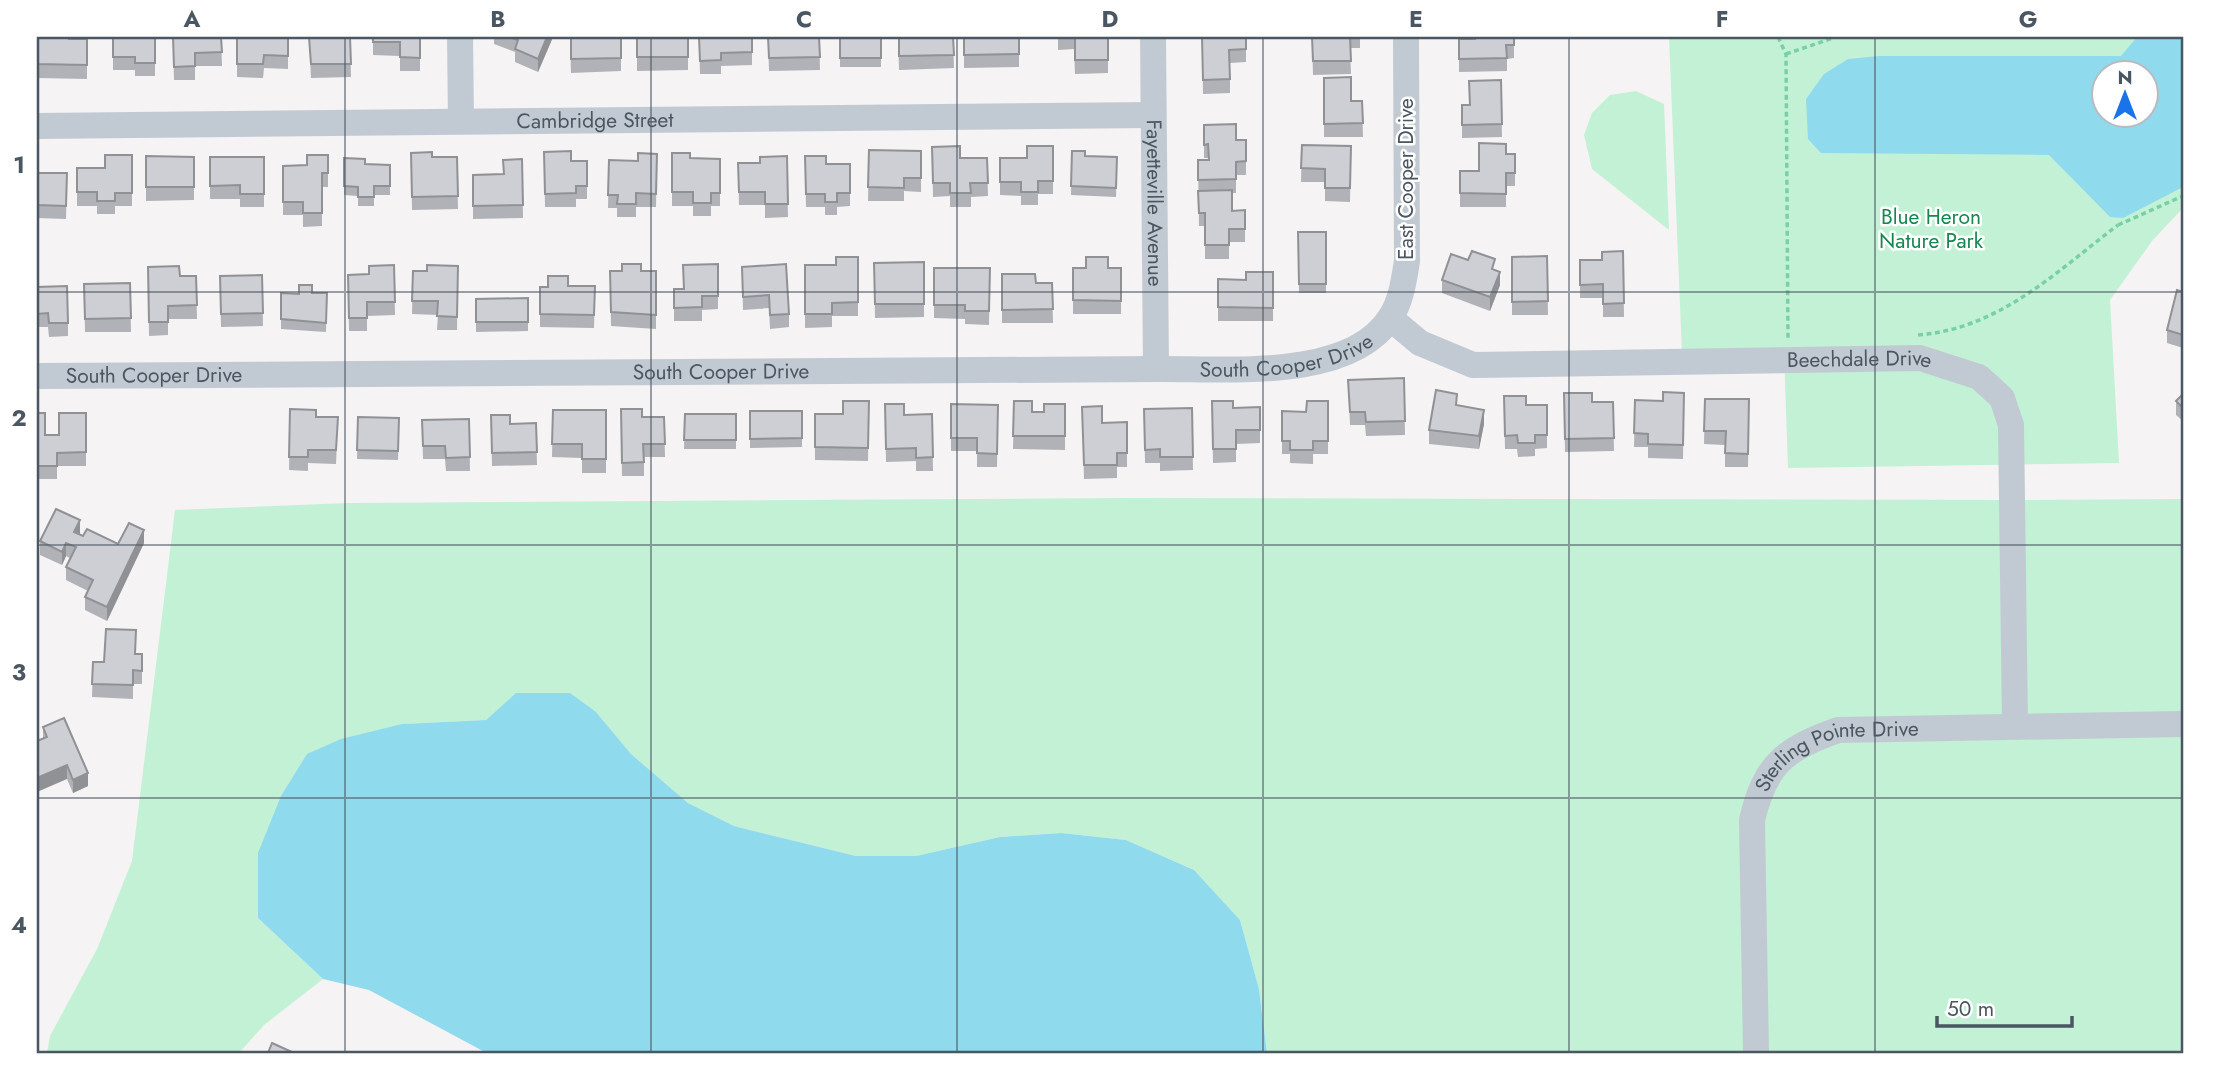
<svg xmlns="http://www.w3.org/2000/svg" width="2220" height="1090" viewBox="0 0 2220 1090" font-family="Jost,sans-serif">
	<rect width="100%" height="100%" fill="#f5f3f3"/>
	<g fill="#c3f1d5" fill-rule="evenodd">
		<path d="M1669,37H2183V208L2152,241L2110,300L2119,463L1788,468L1784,353H1682ZM2104,74H2146V116H2104Z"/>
		<path d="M1636,91L1664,104L1669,230L1592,169L1584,135L1592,113L1610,95Z"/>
		<path d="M1129,498L2003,500L2006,716L1835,720L1767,760L1747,1053H1267L1259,989L1240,920L1194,870L1126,840L1061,833L1000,837L916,856H856L734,826L688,803L631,754L596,712L517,693L486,720L402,724L258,918L323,979L264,1025L239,1053H47L50,1036L97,949L132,861L175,510L349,503Z"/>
		<path d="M2183,499V713L2024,716L2021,500Z"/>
		<path d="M2183,734V1053H1765L1762,821L1780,775L1804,753L1839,741Z"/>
	</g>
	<g fill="#90daee" fill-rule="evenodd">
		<path d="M2137,37H2183V187L2123,218L2110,217L2049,155L1821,153L1808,139L1806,99L1824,74L1848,59L1879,56H2121ZM2104,74H2146V116H2104Z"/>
		<path d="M516,693H570L596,712L631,754L688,803L734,826L856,856H916L1000,837L1061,833L1126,840L1194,870L1240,920L1259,989L1267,1053H495L483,1051L369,990L323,979L258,918V853L281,796L307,754L341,739L402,724L486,720Z"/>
	</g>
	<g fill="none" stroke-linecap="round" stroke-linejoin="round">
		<g stroke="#7ad0a6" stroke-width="3.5" stroke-dasharray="5 3.5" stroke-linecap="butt">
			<path d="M1778,37L1786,54L1788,340"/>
			<path d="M1786,54L1836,37"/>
			<path d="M2118,225L2183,196"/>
			<path d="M1918,335C1999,329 2056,272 2118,225"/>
		</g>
		<g stroke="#c1cad2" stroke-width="26">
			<path d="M460,37L461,121"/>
			<path id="s1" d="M1153,37L1156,369"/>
			<path id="s2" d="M37,126L1153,115"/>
			<path id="s3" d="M1390,318L1420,343L1473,365L1920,358L1979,377L2002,398L2011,425L2015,726"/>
			<path id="s4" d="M37,376L1156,369C1222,368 1349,382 1390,318C1401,302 1404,280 1407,261L1406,37"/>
			<path id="s5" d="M1756,1053L1752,820C1765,764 1785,749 1838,730L2183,724"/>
		</g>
	</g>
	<g fill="#b0b2b7">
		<path d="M37,37L87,39V79L37,78Z"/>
		<path d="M113,37H155V76H135V70H113Z"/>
		<path d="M173,37H221L222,66H195V80H174Z"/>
		<path d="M237,37H288V69L264,68L263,78L237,77Z"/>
		<path d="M309,37H350L351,77L311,78Z"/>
		<path d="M373,37H420V71H400V56L373,55Z"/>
		<path d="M494,37H553L538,72L515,62V52L494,44Z"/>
		<path d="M570,37H621V71L571,73Z"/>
		<path d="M637,37H688V70L637,71Z"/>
		<path d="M699,37H752V65L721,66V74H700Z"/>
		<path d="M768,37H819L820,70L769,71Z"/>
		<rect x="840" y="37" width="41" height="30"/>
		<path d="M898,37H953L954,68L899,70Z"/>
		<path d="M964,37H1019V67L964,68Z"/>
		<path d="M1050,37H1108V73L1075,74L1074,49L1058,50V38H1050Z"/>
		<path d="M1202,37H1246V62L1230,63V93L1203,94Z"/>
		<path d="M1312,37H1360V48H1350L1351,74L1313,75Z"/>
		<path d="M1514,37V58L1507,59V71L1459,72V39Z"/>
		<path d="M1324,78L1351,101H1362L1363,137H1324Z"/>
		<path d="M1501,80L1502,137L1462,138V105H1469Z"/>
		<path d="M1204,125L1236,140H1246V175H1236V193H1232V211L1245,210V242H1229V259H1205V226H1199L1198,160H1208V158H1204Z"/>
		<path d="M1302,145L1351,146L1350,202L1325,201V182H1301Z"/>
		<path d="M1053,146V194H1038V205H1021V196L1000,195V158H1027Z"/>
		<path d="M932,147L960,158H987L988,196L971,197V207H950V196L933,197Z"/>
		<path d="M869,150L921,151V192L904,191V201H868Z"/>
		<path d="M1072,151L1085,156L1117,157L1116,197L1071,195Z"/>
		<path d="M544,152L571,161H587V199H576V207H545Z"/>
		<path d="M411,153L432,157H457L458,209L412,210Z"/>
		<path d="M672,153L690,158L720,159V206H711V216H693V206H672Z"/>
		<path d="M657,154L656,207H636V217H617V208H608L609,160L638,161Z"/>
		<path d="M1506,154H1515V186H1506V207H1460V171H1479Z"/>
		<path d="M132,155V206H115V214H97V206H77V168H105Z"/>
		<path d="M328,155V187H322V226L303,227V215H283V166L307,165Z"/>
		<path d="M146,156L194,157V200L146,201Z"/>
		<path d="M787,156L788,217L765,218V205H739L738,163H760Z"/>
		<path d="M805,156L826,164H850V206L837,207V215H825V207H806Z"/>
		<path d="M210,157H264V207H240V199H210Z"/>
		<path d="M344,158L365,164L390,165V195H374V206H358V196L344,195Z"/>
		<path d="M522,159L523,218L473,219V175L503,174Z"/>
		<path d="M37,173H67L66,219L37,218Z"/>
		<path d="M1298,232H1326V293H1299Z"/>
		<path d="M1623,251L1624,317H1603V298H1580V260H1602Z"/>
		<path d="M1547,256L1548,315H1512V257Z"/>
		<path d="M858,257V316H832V327L805,328V265H836Z"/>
		<path d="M924,262V317L875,318L874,263Z"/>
		<path d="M718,264V309L702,310V321H674V289H683Z"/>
		<path d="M394,265L395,315L367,316V331H349L348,275L369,274Z"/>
		<path d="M458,266L457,330H437L438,315L412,314L413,271H427Z"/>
		<path d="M148,267L180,276H196L197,319H168V335L149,336Z"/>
		<path d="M742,267L789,314V327L770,329L769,308L743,310Z"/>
		<path d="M934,268H990L989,325L965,324V319L934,318Z"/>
		<rect x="1073" y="268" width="48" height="46"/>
		<path d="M1495,270L1500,285L1490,311L1442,293V280Z"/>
		<path d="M610,271H656V329L611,326Z"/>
		<path d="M1273,272V321H1218V279L1246,280Z"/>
		<path d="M1002,274L1036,283H1052L1053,323H1002Z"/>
		<path d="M262,275L263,326L221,327L220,276Z"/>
		<path d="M130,283L131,332H85L84,284Z"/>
		<path d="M568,286H595L594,328L540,327V287Z"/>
		<path d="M37,287L68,323V336L49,337L48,327H37Z"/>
		<path d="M2183,292V348L2167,343V330Z"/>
		<path d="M281,293H327L326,332L281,329Z"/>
		<path d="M528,298V331L476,332V299Z"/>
		<path d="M1404,378L1405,435L1366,436L1365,425H1350L1348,380Z"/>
		<path d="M1564,393L1592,402H1613L1614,451L1565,452Z"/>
		<path d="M1684,393L1683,459L1648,458V447H1634L1635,400L1663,401Z"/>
		<path d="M2183,394V421L2176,415V401Z"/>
		<path d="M1504,396L1526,405H1547V448L1535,449V456L1518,457L1517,449H1505Z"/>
		<path d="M1705,399H1749L1748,467H1725V445L1704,444Z"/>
		<path d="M869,401L868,461L815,460V414H843Z"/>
		<path d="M1014,401L1032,412H1044L1065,404V450L1013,449Z"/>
		<path d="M1212,401L1233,408L1260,407V443L1236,444V462L1213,463Z"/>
		<path d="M1328,401V454H1313V464L1290,463V454H1282V411L1306,412Z"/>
		<path d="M885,404L904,415L932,414L933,471H916V461L886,462Z"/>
		<path d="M951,404L998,405L997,467H977V451H951Z"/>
		<path d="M1457,405L1484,424L1479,449L1429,444V430Z"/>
		<path d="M1082,407L1102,423L1127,422V467H1117V478L1084,479Z"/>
		<path d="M1192,408L1193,470L1160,471V463H1145L1144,409Z"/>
		<path d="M290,409L316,417H338L336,464L308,463V471L289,470Z"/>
		<path d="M621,409L642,417H664L665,457H644V476H622Z"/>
		<path d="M553,410H606V473H582V458L552,457Z"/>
		<path d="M750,411H802V447L750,448Z"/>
		<path d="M37,413L45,435H59L86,413V466H57V479H37Z"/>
		<path d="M685,414H736V449H684Z"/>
		<path d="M491,415L510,424L536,423L537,465L492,466Z"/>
		<path d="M358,417L399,418L398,460L357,459Z"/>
		<path d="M469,419L470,471H446L445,459H423L422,420Z"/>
		<path d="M80,534L83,536L118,544L144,543L107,621L85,610V597L88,591L66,580V567L70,558L66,556L62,565L40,555V541Z"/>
		<path d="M135,654H142V684H133V699L92,697L93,662H104Z"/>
		<path d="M43,727L88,786L73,793L67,779L43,738Z"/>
	</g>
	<g fill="#909195">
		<path d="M547,37H553L538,72V59Z"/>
		<path d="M1500,272V285L1490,311V297Z"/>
		<path d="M1484,410V424L1479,449V436Z"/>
		<path d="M80,520V534L74,545V532Z"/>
		<path d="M144,530V543L107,621V607Z"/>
		<path d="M66,543V556L62,565V552Z"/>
		<path d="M67,765V779L37,792V778Z"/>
		<path d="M88,773V786L73,793V780Z"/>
	</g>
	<g fill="#cdcfd5" stroke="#909195" stroke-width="2">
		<path d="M37,37H69V39H87V65L37,64Z"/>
		<path d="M113,37H155V63H135V57H113Z"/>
		<path d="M173,37H221L222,52L195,53V66L174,67Z"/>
		<path d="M237,37H288V56L264,55L263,64H237Z"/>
		<path d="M309,37H350L351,64H311Z"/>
		<path d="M373,37H420V58L400,57V42H373Z"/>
		<path d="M509,37H547L538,59L515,49L518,40Z"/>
		<path d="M571,37H621V58L571,59Z"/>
		<rect x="637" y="37" width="51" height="20"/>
		<path d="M699,37H752V52L721,53V60L700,61Z"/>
		<path d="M768,37H819L820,57L769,58Z"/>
		<rect x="840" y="37" width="41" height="21"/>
		<path d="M899,37H953L954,55L899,56Z"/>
		<path d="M964,37H1019V54L964,55Z"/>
		<rect x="1075" y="37" width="33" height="23"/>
		<path d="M1202,37H1246V49L1229,50L1230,79L1203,80Z"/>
		<path d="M1312,37H1350L1351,61H1313Z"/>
		<path d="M1475,37H1514V45H1506L1507,58L1459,59V39H1475Z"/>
		<path d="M1351,77V101H1362L1363,123L1324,124V78Z"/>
		<path d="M1501,80L1502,124L1462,125V105H1470L1469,81Z"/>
		<path d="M1236,124V140H1246V161L1236,162V179L1198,180V160H1209L1208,144L1204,145V125Z"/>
		<path d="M1479,143L1506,144V154H1515V173H1506V194L1460,193V171H1479Z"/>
		<path d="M1302,145L1351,146L1350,188H1325V169L1301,168Z"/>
		<path d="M960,146V158H987L988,183H970L971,193H950V183H933L932,147Z"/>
		<path d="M1027,146H1053V181H1038V192H1021V182H1000V158H1027Z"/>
		<path d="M869,150L921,151V178H904V188L868,187Z"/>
		<path d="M571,151V161H587V186H576V193L545,194L544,152Z"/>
		<path d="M1072,151H1085V156L1117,157L1116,188L1071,186Z"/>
		<path d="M432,152V157H457L458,196L412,197L411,153Z"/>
		<path d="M638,153L657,154L656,194L636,193V204H617L618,195H608L609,160L638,161Z"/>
		<path d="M672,153H690V158L720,159V193H711V203H693V192H672Z"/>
		<path d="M105,155H132V193H115V201H97V192H77V168H105Z"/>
		<path d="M307,155H328V173H322V213H303V202H283V166L307,165Z"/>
		<path d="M146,156L194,157V187H146Z"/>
		<path d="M787,156L788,204H765V192H739L738,163H760V157Z"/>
		<path d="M805,156H826V164H850V193H837V202H825V194H806Z"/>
		<path d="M210,157H264V194H240V185L210,186Z"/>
		<path d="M344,158L365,159V164L390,165V186H374V197H358V187L344,186Z"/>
		<path d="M522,159L523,205L473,206V175L504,174L503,160Z"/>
		<path d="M37,173H67L66,206L37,205Z"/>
		<path d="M1232,190V211L1245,210V229H1229V245H1205V213H1199L1198,191Z"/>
		<path d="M1298,232H1326V284H1299Z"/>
		<path d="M1472,251L1495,259L1492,269L1500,272L1490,297L1442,280L1451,254L1468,260Z"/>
		<path d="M1623,251L1624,303L1603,304V284L1580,285V260H1602V252Z"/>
		<path d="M1547,256L1548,301L1512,302V257Z"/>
		<path d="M836,257H858V302L832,303V314H805V265H836Z"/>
		<path d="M1086,257H1108V268H1121V301L1073,300V268H1086Z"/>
		<path d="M924,262V304H875L874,263Z"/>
		<path d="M622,264H641V271H656V315L611,312L610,271H622Z"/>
		<path d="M718,264V296H702V307L674,308V289H684L683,265Z"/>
		<path d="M786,264L789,314L770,315L769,295L743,297L742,267Z"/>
		<path d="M394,265L395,302H367V318H349L348,275L369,274V266Z"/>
		<path d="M427,265L458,266L457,317L437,316L438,301H412L413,271H427Z"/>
		<path d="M179,266L180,276H196L197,305L168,306V322H149L148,267Z"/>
		<path d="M934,268H990L989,311H965V305H934Z"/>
		<path d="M1246,272H1273V308L1218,307V279L1246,280Z"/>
		<path d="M1002,274H1035L1036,283H1052L1053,309L1002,310Z"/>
		<path d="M262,275L263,313L221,314L220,276Z"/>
		<path d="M548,276H568V286H595L594,315L540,314V287H548Z"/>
		<path d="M130,283L131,318L85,319L84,284Z"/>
		<path d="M299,285H312V293H327L326,323L281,319V293L299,294Z"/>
		<path d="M67,286L68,323H49L48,313L37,314V287Z"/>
		<path d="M2177,290L2183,292V335L2167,330Z"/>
		<path d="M528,298V322H476V299Z"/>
		<path d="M1404,378L1405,421L1366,422L1365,412H1350L1348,380Z"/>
		<path d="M1436,390L1457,394L1456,405L1484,410L1479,436L1429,430Z"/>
		<path d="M1663,392L1684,393L1683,445L1648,444V434L1634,433L1635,400L1663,401Z"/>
		<path d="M1564,393H1592V402H1613L1614,438L1565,439Z"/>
		<path d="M2183,394V408L2176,401Z"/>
		<path d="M1504,396H1526V405H1547V435H1535V443H1518L1517,435L1505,436Z"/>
		<path d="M1705,399H1749L1748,454L1725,453L1726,431H1704Z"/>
		<path d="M843,401H869L868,448L815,447V414H843Z"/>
		<path d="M1014,401H1032V412H1044V404H1065V436H1013Z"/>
		<path d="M1212,401H1233V408L1260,407V430H1236V449H1213Z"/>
		<path d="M1307,401H1328V441H1313V450H1290V441H1282V411L1306,412Z"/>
		<path d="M885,404H904V415L932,414L933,457L916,458V448L886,449Z"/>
		<path d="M951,404L998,405L997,454L977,453V438H951Z"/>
		<path d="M1102,406V423L1127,422V453H1117V465H1084L1082,407Z"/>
		<path d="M1192,408L1193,457H1160V449L1145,450L1144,409Z"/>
		<path d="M290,409L316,410V417H338L336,450H308V457H289Z"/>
		<path d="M621,409H642V417H664L665,444H643L644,462L622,463Z"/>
		<path d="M553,410H606V459H582V444H552Z"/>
		<path d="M750,411H802V438L750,439Z"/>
		<path d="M37,413H45V435H59V413H86V452L57,453V466H37Z"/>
		<path d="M685,414H736V440H684Z"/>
		<path d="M491,415H510V424L536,423L537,452L492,453Z"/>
		<path d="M358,417L399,418L398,451L357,450Z"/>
		<path d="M469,419L470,457L446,458L445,446H423L422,420Z"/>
		<path d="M56,509L80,520L74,532L83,536L87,529L118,544L129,523L144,530L107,607L85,597L93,580L66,567L76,547L66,543L62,552L40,541Z"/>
		<path d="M106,629L136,630L135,654H142V671L133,670V685L92,684L93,662H104Z"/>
		<path d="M64,718L88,773L73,780L67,765L37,778V741L47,737L43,727Z"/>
		<path d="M272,1043L294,1053H268Z"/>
	</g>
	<path fill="none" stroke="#4a5661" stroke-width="2" stroke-opacity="0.55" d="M345,37V1053M651,37V1053M957,37V1053M1263,37V1053M1569,37V1053M1875,37V1053M37,292H2183M37,545H2183M37,798H2183"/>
	<g text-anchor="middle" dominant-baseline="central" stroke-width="5" stroke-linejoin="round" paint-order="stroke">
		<g font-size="21" fill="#4a5661" stroke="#fff">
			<text stroke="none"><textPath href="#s2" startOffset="558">Cambridge Street</textPath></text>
			<text transform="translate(1406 179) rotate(-90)">East Cooper Drive</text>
			<text stroke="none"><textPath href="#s1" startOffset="166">Fayetteville Avenue</textPath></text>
			<text stroke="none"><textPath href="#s4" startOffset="1251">South Cooper Drive</textPath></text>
			<text stroke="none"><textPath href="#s3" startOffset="483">Beechdale Drive</textPath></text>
			<text stroke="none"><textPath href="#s4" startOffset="684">South Cooper Drive</textPath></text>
			<text stroke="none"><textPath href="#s4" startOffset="117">South Cooper Drive</textPath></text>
			<text stroke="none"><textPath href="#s5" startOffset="355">Sterling Pointe Drive</textPath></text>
		</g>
		<g font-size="21" fill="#17864f" stroke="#fff">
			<text x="1931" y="217">Blue Heron<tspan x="1931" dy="24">Nature Park</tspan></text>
		</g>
	</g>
	<rect width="2220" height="1090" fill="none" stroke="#ffffff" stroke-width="77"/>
	<g transform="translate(2125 94)"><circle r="33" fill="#ffffff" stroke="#b7bbc0" stroke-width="2"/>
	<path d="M0-5L12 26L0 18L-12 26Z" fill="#1a73e8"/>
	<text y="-10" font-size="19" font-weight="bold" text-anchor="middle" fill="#4a5661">N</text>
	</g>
	<path d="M1937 1016v10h135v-10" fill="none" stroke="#4a5661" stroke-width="3.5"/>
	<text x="1947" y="1016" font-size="21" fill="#4a5661" stroke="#ffffff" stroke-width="5" paint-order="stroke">50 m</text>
	<rect x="38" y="38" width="2144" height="1014" fill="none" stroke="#4a5661" stroke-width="2.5"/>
	<g font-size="23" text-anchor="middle" font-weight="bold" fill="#4a5661">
		<text x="192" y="27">A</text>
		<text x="498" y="27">B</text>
		<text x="804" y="27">C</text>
		<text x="1110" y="27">D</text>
		<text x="1416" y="27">E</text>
		<text x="1722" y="27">F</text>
		<text x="2028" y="27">G</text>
		<text x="19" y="173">1</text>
		<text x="19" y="426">2</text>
		<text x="19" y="680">3</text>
		<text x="19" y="933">4</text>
	</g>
</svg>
